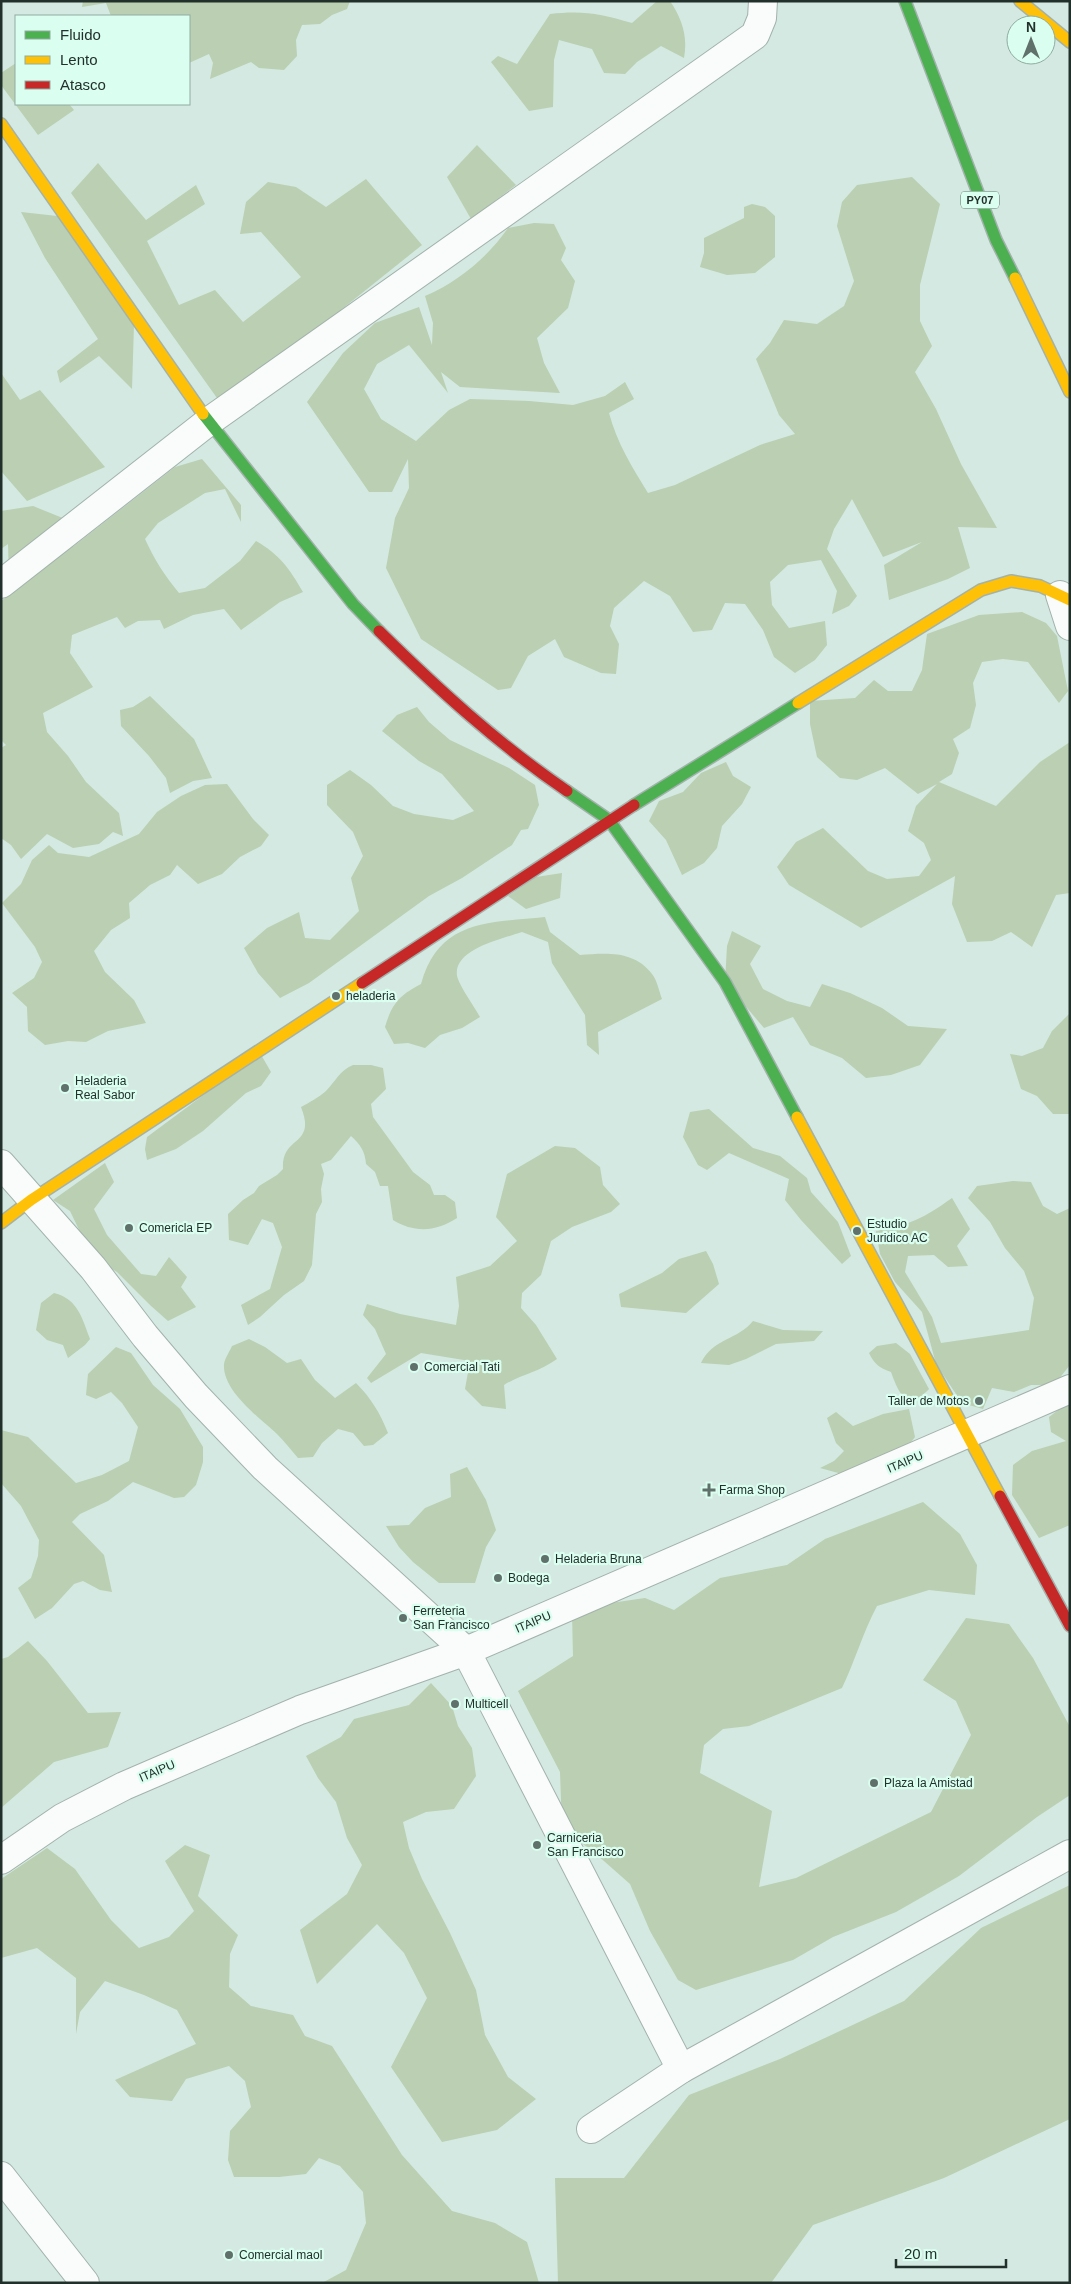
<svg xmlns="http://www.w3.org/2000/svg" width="1071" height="2284" viewBox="0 0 1071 2284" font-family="Arial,sans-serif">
	<rect width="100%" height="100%" fill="#d4e9e1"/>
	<g fill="#bbcfb2">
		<path d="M83,1H350L347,9L332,15L320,24L302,25L296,40L297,56L284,70L259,68L251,62L210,79L213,63L209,54L189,63V16H111L106,3L82,7Z"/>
		<path d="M657,1H670C682,19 688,36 684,58L661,46L637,62L625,74L604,73L592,49L559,40L554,60L553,107L529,111L491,62L498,56L517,64L550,14C583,10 601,14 632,23Z"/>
		<path d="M16,63V104H69L74,110L38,135L1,85V73Z"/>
		<path d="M477,145L516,185L471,219L447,177Z"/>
		<path d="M98,163L146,220L196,185L205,204L147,241L179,305L215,290L243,322L301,277L261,232L240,234L246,202L268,182L296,187L326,207L366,179L422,245L222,405L71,193Z"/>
		<path d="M912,177L940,204L920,285V321L932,346L915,372L936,409L961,464L997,528L958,527L970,568L948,579L889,600L884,565L922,542L883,557L852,499L834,529L827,549L857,596L849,606L832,614L837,591L821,560L788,565L770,582L772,605L789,628L825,621L827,645L815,660L795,673L774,657L763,630L745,604L725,603L712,630L693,632L670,596L644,581L614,608L610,626L619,644L616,674L601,673L564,657L555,639L528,656L511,688L498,690L421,639L386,568L395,518L409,488L408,459L392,492H369L307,402L343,353L375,323L419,307L432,345L433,323L425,296C458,282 488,257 508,228L534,223L554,224L566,248L561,260L575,281L568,308L537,338L544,363L560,393L460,387L441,372L448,393L409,345L377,364L364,389L381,419L416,441L449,410L470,399L529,401L573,405L605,396L625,382L634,399L609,413C617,443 632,467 648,493L675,485L760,445L795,434L779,415L756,359L770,343L784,320L817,324L844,306L854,281L837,226L842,202L857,185Z"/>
		<path d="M752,204L765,207L775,216V257L755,273L727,275L700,267L704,253V238L744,218V207Z"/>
		<path d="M21,212L66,217L134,324L132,389L99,356L60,383L57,371L98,339L45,258Z"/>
		<path d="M1,373L20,400L40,390L105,467L27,501L1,471Z"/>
		<path d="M202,459L241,505V522L225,489L205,493L158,523L145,539C154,559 165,576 179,593L205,588L240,561L256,541C280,555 289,568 303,592L280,602L241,630L224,609L193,615L164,629L160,620L138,621L125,628L117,617L72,635L70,653L93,687L43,713L47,732L68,756L86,782L119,813L123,836L113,832L99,844L73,848L47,834L21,859L11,845L1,838V748L6,745L1,740V601L26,583L52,557L74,546L175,467Z"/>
		<path d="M33,506L75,523L9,577L8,544L1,549V511Z"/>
		<path d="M1022,612L1046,623L1057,636L1068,691L1059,703L1028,662L1003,659L982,662L973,683L976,705L970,728L953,739L959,753L952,774L939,782L996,806L1040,762L1070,742V893L1056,895L1032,947L1011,932L992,941L967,942L952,904L955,876L861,928L789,885L777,867L796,842L823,828L868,871L887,879L919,876L931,860L924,843L908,831L916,806L937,784L918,794L885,768L857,780L840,778L817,757L810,724V701L855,698L874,680L888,691H912L922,670L927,634L979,615Z"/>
		<path d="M150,696L194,739L212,778L193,781L170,793L166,778L149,756L121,726L120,710L133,707Z"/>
		<path d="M417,707L429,722L450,740L509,768L535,785L539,805L528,829L521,830L512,845L462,878L429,896L309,983L280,998L258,973L244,948L267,928L299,912L305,938L330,940L359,911L351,878L363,856L353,832L327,805V785L350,770L371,785L393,806L414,814L453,820L474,811L442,774L419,761L382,731L397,715Z"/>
		<path d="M726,762L733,776L751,787L742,804L722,826L717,848L704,863L682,875L666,840L649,821L659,801L683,792L701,773Z"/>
		<path d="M227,784L253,819L269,835L261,846L240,857L222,874L198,884L177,865L170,875L150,885L129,903L130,918L111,930L94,951L105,972L134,1000L146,1023L108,1031L86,1042L68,1041L45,1045L28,1031L27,1007L12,993L34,978L42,962L35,947L2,903L21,884L32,860L49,845L58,853L89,857L139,834L157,812L181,796L205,785Z"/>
		<path d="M562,873L560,898L526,909L508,896L536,877Z"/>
		<path d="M545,917L550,932L580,955C606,953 634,950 652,974C657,980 659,991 662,999L598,1032L599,1055L587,1045L585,1015L552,963L548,942L522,932C502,939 453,949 457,976C460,987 474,1006 480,1017L462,1028L440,1035L425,1048L408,1043L394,1044L385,1027C392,1003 400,995 421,984C439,919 489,923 545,917Z"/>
		<path d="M732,931L761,946L750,964L763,989L787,1001L810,1007L822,984L850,993L882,1008L908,1026L947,1029L920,1065L891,1075L866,1078L842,1058L810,1045L793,1017L764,1028L725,982L727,946Z"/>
		<path d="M1070,1013V1114H1053L1037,1096L1021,1089L1010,1054L1022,1056L1043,1048L1052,1031Z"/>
		<path d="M260,1053L271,1072L261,1086L246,1093L203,1131L176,1149L147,1160L145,1149L147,1137Z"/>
		<path d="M353,1065H371L383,1068L386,1089L371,1104L373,1117L413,1172L430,1185L434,1195H445L455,1202L457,1218C436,1232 414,1233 393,1220L388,1186H380L375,1172L366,1164C365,1151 360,1144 351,1136L331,1160L321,1164L324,1174L321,1189L322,1202L316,1214L312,1265L304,1281L284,1295L260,1317L248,1325L241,1305L270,1289L282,1247L273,1223L262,1219L248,1245L229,1240L228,1214L243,1200L254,1193L259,1186L277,1175L283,1169C281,1135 317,1147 301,1107C310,1102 318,1098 326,1091C335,1082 340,1070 353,1065Z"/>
		<path d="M709,1109L753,1148L780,1156L807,1178L811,1192L838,1222L851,1256L842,1264L801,1220L785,1200L789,1179L729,1153L707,1170L698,1165L683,1137L690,1112Z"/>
		<path d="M555,1146L575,1148L600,1167L603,1185L620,1204L611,1212L572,1227L551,1241L541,1275L522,1293L521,1308L536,1325L557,1359C539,1372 522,1374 504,1385L506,1409L482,1406L465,1389L470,1361L421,1353L371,1383L367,1378L386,1354L375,1329L363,1315L367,1304L400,1314L456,1325L459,1306L456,1277L490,1266L517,1241L496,1217L507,1174Z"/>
		<path d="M105,1163L114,1182L94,1209L107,1235L141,1274L156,1276L169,1257L187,1277L181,1287L196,1307L168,1321L150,1305L117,1272L99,1261L83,1238L70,1211L53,1200Z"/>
		<path d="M1013,1181L1031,1182L1043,1206L1057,1214L1070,1208V1365L1054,1385H1031L1014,1392L992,1388L983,1409L962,1403L936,1364L922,1312L895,1282L880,1254L876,1231C910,1225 924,1218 952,1198L970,1229L957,1246L968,1266L948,1267L934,1255L908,1256L905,1272L932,1317L941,1343L1029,1330L1034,1298L1024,1271L1005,1248L990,1222L968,1198L977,1186Z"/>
		<path d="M706,1251L713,1264L719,1284L686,1313L621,1307L619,1294L662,1273L679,1259Z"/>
		<path d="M54,1293C78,1299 82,1318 90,1339L85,1345L68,1358L63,1345L47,1340L36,1330L41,1303Z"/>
		<path d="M753,1321L783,1330L823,1331L814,1341L776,1344L746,1359L729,1365L701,1363C713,1338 738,1340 753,1321Z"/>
		<path d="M249,1339L265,1347L287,1363L301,1359L315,1380L335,1398L356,1383C371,1398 380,1413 388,1433L373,1445L364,1446L353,1433L338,1429L322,1443L313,1457L298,1458C291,1450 285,1442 277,1434C260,1418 222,1391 224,1364C225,1358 230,1351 232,1346Z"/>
		<path d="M896,1343L910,1354L929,1389C907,1412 899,1394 891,1372C880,1368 874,1364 869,1353L877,1346Z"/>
		<path d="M116,1347L131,1353L153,1385L180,1409L203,1447V1462L196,1485L184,1497L174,1498L133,1482L108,1501L80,1514L72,1522L104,1555L112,1592L100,1590L83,1581L74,1584L52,1608L35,1619L18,1588L31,1578L38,1556L39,1540L21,1506L1,1483V1430L28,1437L76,1483L102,1475L129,1461L138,1427L122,1403L111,1392L96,1399L86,1395L88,1374Z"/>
		<path d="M1070,1401V1525L1039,1538L1012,1495L1013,1465L1032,1451L1066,1441L1051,1432L1049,1417Z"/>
		<path d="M909,1409L915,1437L904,1451L842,1474L820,1468L834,1461L844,1451L836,1443L827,1418L836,1412L853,1426L883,1414Z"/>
		<path d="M467,1467L486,1500L496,1530L486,1547L475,1583H439L413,1562L399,1547L386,1526L409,1525L425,1508L451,1497L450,1474Z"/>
		<path d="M923,1502L960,1534L977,1565L975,1595L929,1590L877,1606C863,1632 855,1661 842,1688L749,1726L723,1729L704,1745L700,1773L772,1811L759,1887L796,1878L931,1812L971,1735L956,1701L923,1680L966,1618L1009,1624L1033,1658L1070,1727V1795L1037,1817L959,1876L896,1912L833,1937L793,1960L696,1990L678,1980L650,1931L630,1884L596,1854L562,1828L560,1772L518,1691L573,1656L572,1613L604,1604L645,1598L674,1610L720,1578L787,1565L825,1539Z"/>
		<path d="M28,1641L47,1661L88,1713L121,1712L108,1747L54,1762L1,1808V1659L8,1657Z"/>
		<path d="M431,1683L452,1706L458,1726L472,1748L476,1776L454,1809L426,1812L403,1822L409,1848L422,1879L450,1933L476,1990L485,2035L508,2077L536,2099L497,2130L442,2142L391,2067L427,1998L404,1953L377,1924L317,1984L300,1930L347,1894L362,1865L347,1838L336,1802L318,1778L306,1756L341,1737L354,1719L409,1705Z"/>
		<path d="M185,1845L210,1855L198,1896L238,1935L230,1954L229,1987L251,2006L293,2015L305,2036L332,2046L402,2155L452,2211L495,2223L527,2242L539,2283H322L346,2270L366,2223L363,2192L340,2166L319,2158L306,2174L279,2177H234L228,2160L230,2131L251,2107L245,2081L229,2066L186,2079L172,2101L130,2097L115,2080L196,2044L177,2010L144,1995L105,1981L80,2012L76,2034V1978L37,1948L1,1958V1879L47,1848L75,1869L111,1920L139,1948L169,1937L194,1911L165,1861Z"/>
		<path d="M1070,1885V2119L944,2178L813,2225L771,2283H558L555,2178H624L689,2095L780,2059L904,2001L981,1928Z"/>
	</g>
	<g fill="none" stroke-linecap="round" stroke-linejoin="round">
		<g stroke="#a2b2ac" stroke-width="30">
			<g id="street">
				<path d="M1,584L208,422L755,35L762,18L763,1"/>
				<path d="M1060,595L1070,626"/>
				<path d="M1,1164L93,1268L145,1336L196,1396L265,1468L466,1651L681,2069"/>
				<path d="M1,1860L62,1818L124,1786L300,1710L466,1651L1070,1389"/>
				<path d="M591,2129L681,2069L1070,1854"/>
				<path d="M1,2176L85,2283"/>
			</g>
		</g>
		<g stroke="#a2b2ac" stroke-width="14">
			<g id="fast">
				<path d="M905,1L996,240L1015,278"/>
				<path d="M203,414L353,604L379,631"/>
				<path d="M567,791L609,820L725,982L797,1117"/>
				<path d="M634,805L798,703"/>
			</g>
		</g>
		<g stroke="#a2b2ac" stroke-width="14">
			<g id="slow">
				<path d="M1020,1L1070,42"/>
				<path d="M1,124L203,414"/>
				<path d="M1015,278L1070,392"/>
				<path d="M798,703L981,590L1011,581L1040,586L1070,600"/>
				<path d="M797,1117L1000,1496"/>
				<path d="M1,1223L31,1200L362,983"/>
			</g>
		</g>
		<g stroke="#a2b2ac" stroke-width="14">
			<g id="jam">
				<path d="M379,631C438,689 498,744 567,791"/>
				<path d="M362,983L634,805"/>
				<path d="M1000,1496L1070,1626"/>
			</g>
		</g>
		<use href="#street" stroke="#f9fcfa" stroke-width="28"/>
		<use href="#fast" stroke="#4caf50" stroke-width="11"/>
		<use href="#slow" stroke="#ffc107" stroke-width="11"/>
		<use href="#jam" stroke="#c62828" stroke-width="11"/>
	</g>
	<g fill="#60716b" stroke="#dafef0" stroke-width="2">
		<circle cx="336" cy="996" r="5"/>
		<circle cx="65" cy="1088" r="5"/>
		<circle cx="129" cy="1228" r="5"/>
		<circle cx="857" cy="1231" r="5"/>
		<circle cx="414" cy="1367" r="5"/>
		<circle cx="979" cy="1401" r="5"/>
		<path d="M706.5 1482.5h5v5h5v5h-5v5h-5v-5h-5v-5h5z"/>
		<circle cx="545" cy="1559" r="5"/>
		<circle cx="498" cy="1578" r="5"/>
		<circle cx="403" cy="1618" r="5"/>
		<circle cx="455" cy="1704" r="5"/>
		<circle cx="874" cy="1783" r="5"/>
		<circle cx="537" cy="1845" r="5"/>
		<circle cx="229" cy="2255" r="5"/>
	</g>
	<g text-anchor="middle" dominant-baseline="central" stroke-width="4.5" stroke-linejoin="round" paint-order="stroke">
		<rect fill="#dafef0" stroke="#596e66" stroke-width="1" x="961" y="191.5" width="38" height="17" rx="4"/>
		<g font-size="11" font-weight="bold" fill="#22302b">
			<text x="980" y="200">PY07</text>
		</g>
		<g font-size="12" fill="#22302b" stroke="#dafef0" text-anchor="start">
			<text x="346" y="996">heladeria</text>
			<text x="75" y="1081">Heladeria<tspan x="75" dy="14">Real Sabor</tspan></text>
			<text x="867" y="1224">Estudio<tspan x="867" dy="14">Juridico AC</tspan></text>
			<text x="139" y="1228">Comericla EP</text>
			<text x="424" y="1367">Comercial Tati</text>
			<text x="969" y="1401" text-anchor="end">Taller de Motos</text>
			<text x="719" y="1490">Farma Shop</text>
			<text x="555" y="1559">Heladeria Bruna</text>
			<text x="508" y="1578">Bodega</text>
			<text x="413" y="1611">Ferreteria<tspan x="413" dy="14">San Francisco</tspan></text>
			<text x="465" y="1704">Multicell</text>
			<text x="884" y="1783">Plaza la Amistad</text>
			<text x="547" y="1838">Carniceria<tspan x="547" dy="14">San Francisco</tspan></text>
			<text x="239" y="2255">Comercial maol</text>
		</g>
		<g font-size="12" fill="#22302b" stroke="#dafef0">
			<text transform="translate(905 1462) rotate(-23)">ITAIPU</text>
			<text transform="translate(533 1622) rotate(-23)">ITAIPU</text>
			<text transform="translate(157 1771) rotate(-23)">ITAIPU</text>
		</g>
	</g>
	<rect width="1071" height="2284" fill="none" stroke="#22302b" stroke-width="5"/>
	<rect x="15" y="15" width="175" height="90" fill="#dafef0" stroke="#90aca1"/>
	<rect x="25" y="31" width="25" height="8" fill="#4caf50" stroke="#90aca1"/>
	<text x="60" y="40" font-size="15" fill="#22302b">Fluido</text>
	<rect x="25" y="56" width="25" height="8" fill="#ffc107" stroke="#90aca1"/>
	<text x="60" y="65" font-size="15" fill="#22302b">Lento</text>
	<rect x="25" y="81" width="25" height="8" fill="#c62828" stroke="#90aca1"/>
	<text x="60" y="90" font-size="15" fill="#22302b">Atasco</text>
	<g transform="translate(1031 40)"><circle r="24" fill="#dafef0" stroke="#90aca1"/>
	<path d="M0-4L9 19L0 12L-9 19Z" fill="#60716b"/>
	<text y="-8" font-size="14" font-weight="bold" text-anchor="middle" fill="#22302b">N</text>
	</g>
	<path d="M896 2259v8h110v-8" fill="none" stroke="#22302b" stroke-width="2.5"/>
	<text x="904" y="2259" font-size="15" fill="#22302b" stroke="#dafef0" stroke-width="4" paint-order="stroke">20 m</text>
</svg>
